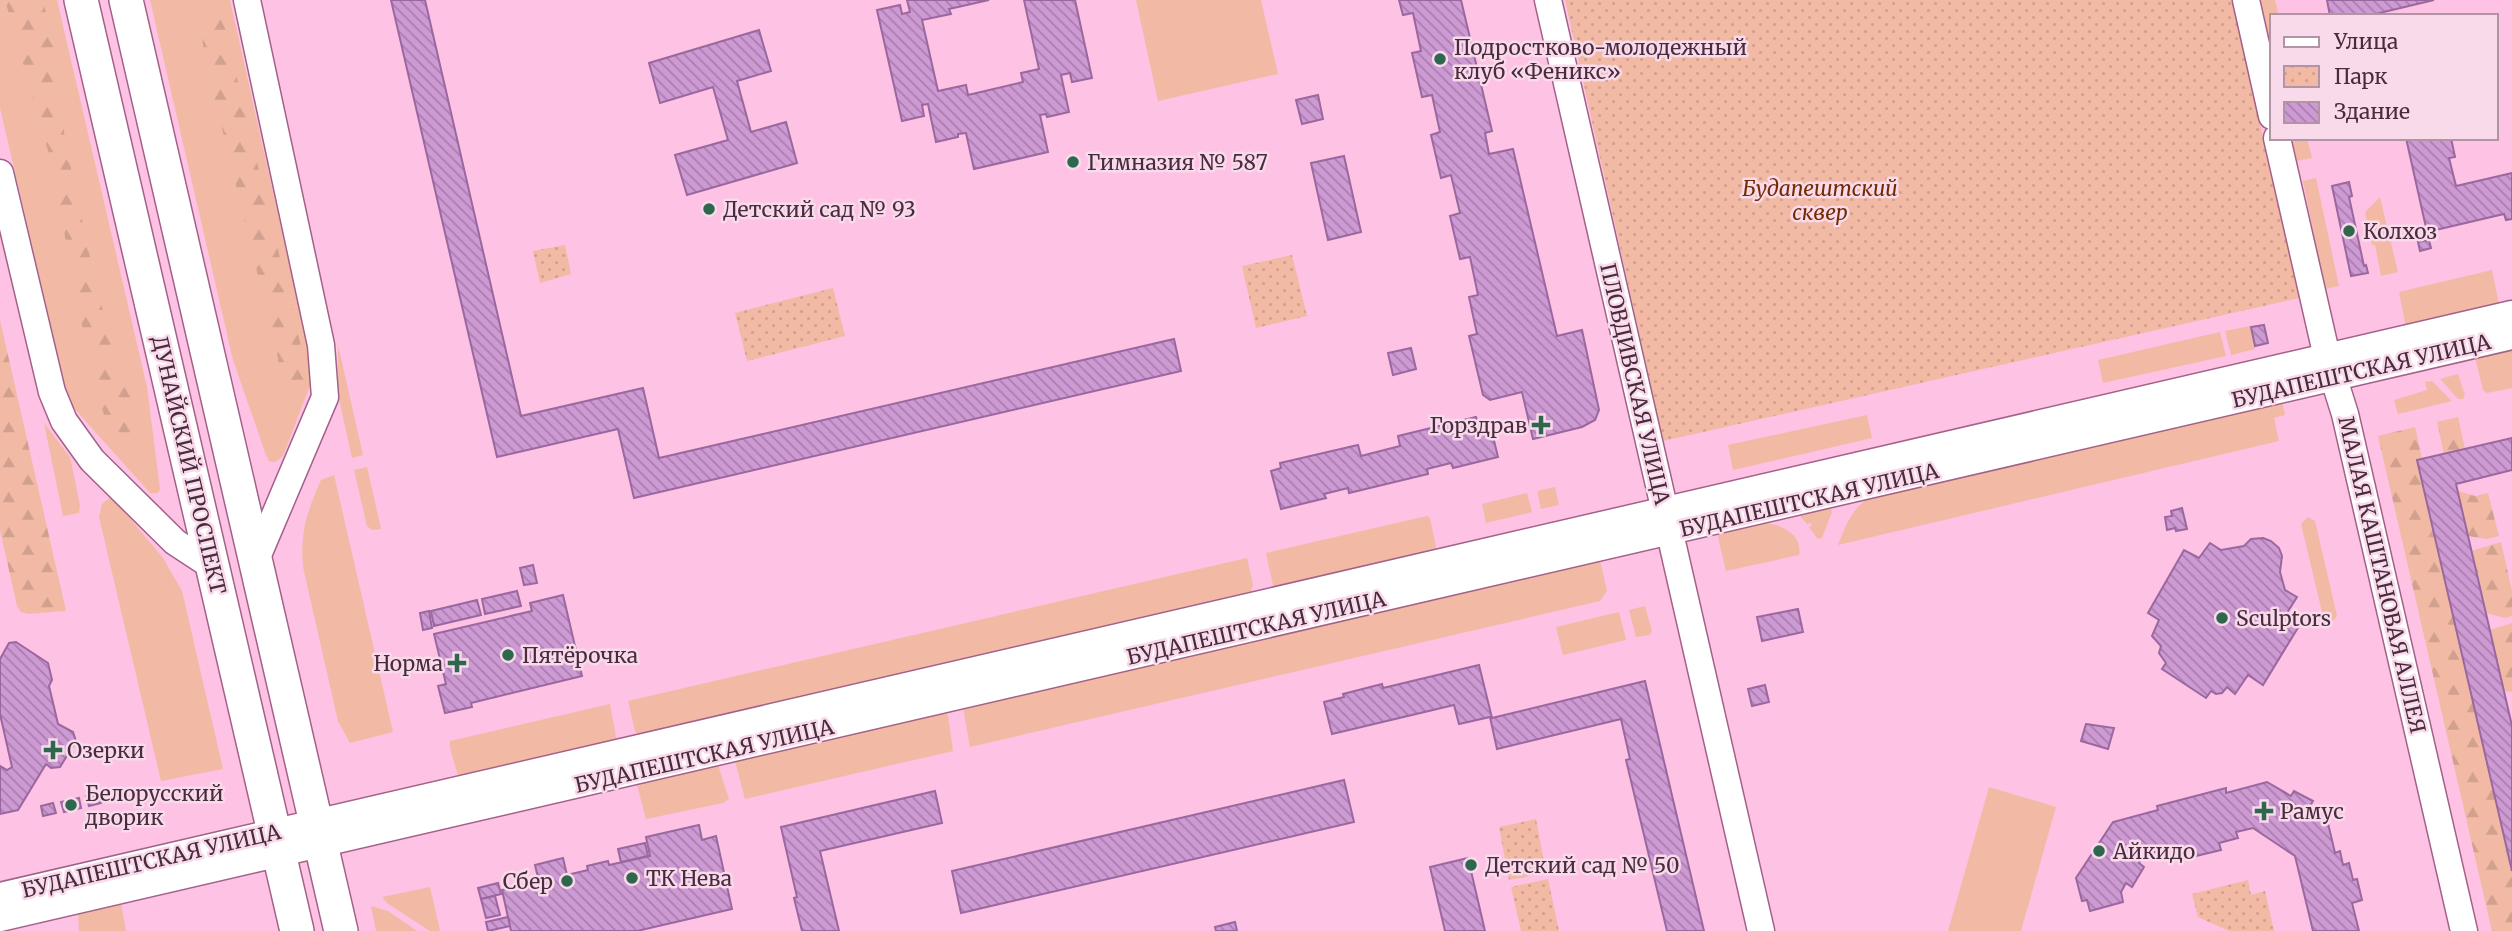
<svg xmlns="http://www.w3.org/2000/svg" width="2512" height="931" viewBox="0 0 2512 931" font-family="Merriweather,serif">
	<defs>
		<pattern id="forest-firs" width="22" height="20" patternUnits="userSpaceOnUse" patternTransform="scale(1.75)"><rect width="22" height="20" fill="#f2baa4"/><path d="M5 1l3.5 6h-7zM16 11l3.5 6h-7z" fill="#d1a08e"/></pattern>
		<pattern id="park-dots" width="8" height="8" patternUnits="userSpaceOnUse" patternTransform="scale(1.75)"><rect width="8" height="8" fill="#f2baa4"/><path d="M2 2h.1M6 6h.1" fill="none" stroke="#d1a08e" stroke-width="1.8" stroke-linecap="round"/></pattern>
		<pattern id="building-back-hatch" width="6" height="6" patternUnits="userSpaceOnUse" patternTransform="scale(1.75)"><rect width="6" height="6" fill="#ce9ad4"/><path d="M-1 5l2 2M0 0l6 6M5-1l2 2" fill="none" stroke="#a97ead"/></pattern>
	</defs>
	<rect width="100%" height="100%" fill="#fdc2e4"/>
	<g fill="#f2baa4">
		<path d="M0,0H57L147,387L160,489L158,493H150L73,407L65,387L0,108Z"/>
		<path d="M150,0H230L310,358L311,383L283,456L275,462L269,461L266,455L233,360Z"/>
		<path d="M1136,0H1261L1278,74L1158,101Z"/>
		<path d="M2261,0H2275L2279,16H2272V51Z"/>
		<path d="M2292,138H2307L2312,158L2297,161Z"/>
		<path d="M2316,178L2339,286L2325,289L2303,181Z"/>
		<path d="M2380,197L2398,272L2381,276L2375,245H2372L2365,212Z"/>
		<path d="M2492,270L2499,304L2406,328L2399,292Z"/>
		<path d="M2250,326L2255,349L2231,355L2225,331Z"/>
		<path d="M2220,332L2226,356L2103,383L2098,360Z"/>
		<path d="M338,345L363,455L352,458L338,394Z"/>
		<path d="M2512,348V388L2487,393L2483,390L2475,357Z"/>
		<path d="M2458,374L2465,395L2463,399H2458L2440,379Z"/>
		<path d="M2432,381L2452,401L2398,414L2394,400L2427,390L2425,382Z"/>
		<path d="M2282,402L2285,415L2274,418L2279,441L1838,545C1847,523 1853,504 1876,495L2114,440L2115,443L2118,442V439Z"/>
		<path d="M1867,415L1872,438L1733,470L1728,445Z"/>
		<path d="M44,423L70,457L80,505L79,513L63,516Z"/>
		<path d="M367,467L381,529L372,530L367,526L354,470Z"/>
		<path d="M334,475L393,732L350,743L338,721L303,567C300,531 307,512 321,480Z"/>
		<path d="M1555,487L1559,505L1541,509L1537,491Z"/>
		<path d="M1527,493L1532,512L1486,523L1482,504Z"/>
		<path d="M111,497L129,513L128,516L163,558L182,591L223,769L161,781L99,517L102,504Z"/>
		<path d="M1830,507L1832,512L1822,538L1818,539L1809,527L1812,525L1810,523L1807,524L1799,515Z"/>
		<path d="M1427,516L1430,518L1437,552L1277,589L1273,585L1266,553Z"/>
		<path d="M2308,517L2315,521L2337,616L2331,623L2324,620L2301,524Z"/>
		<path d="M1759,523C1777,522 1803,532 1799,555L1726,571L1717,533Z"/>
		<path d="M1247,558L1253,585L1250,596L641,737L635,731L628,701Z"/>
		<path d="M1600,560L1607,591L1600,601L970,747L963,708Z"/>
		<path d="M1645,606L1652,631L1649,635L1636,637L1629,610Z"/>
		<path d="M1619,612L1626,640L1563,655L1556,627Z"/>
		<path d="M610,704L617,742L459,779L450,748V741Z"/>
		<path d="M945,712L948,716L953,751L745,799L735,761Z"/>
		<path d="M718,765L729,799L723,803L646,819L637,785L659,777Z"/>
		<path d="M1989,787L2056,807L2021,931H1948Z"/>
		<path d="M430,887L440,931H430L387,903L382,897Z"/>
		<path d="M121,903L126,931H79L78,914Z"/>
		<path d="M371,906L388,911L417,931H376Z"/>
	</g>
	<g fill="url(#forest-firs)">
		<path d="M5,0H43L55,51V77L67,150L99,299L116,346L115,358L134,378L138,436L118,437L107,424L96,390L99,375L97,351L85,341L50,158Z"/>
		<path d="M218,15L225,28L308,375L306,389L299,403C276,398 280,377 278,358L204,54L200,17Z"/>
		<path d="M0,320L66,611L28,614L21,612L17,606L0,530Z"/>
		<path d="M2458,417L2465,449L2444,454L2437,422Z"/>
		<path d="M2415,427L2422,459L2417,461L2512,871V931H2492L2378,436Z"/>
		<path d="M2458,491L2475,496L2488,493L2499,536L2487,539L2468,536Z"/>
		<path d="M2501,542L2512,591V616L2505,618L2486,613L2471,551Z"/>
		<path d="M2512,623V692L2504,691L2490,630Z"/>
	</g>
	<g fill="url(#park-dots)">
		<path d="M1565,0H2232L2299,298L1663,441Z"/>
		<path d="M565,245L571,274L540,283L533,251Z"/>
		<path d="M1292,255L1307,316L1256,328L1242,266Z"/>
		<path d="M833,288L845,336L747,361L735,313Z"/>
		<path d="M1536,819L1546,873L1509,880L1499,827Z"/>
		<path d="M1548,879L1559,931H1521L1511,887Z"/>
		<path d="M2248,880L2251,895L2265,891L2274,931H2229L2198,917L2192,894Z"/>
	</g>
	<g fill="url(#building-back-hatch)" stroke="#9a689f" stroke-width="2">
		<path d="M391,0H425L521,416L643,388L659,458L1174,339L1181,371L634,498L618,429L497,457Z"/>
		<path d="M907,0H989L949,9L951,14L922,20L938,91L966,85L968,95L1023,82L1021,73L1039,69L1024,0H1075L1092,78L1072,82L1070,73L1061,75L1069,112L1047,117L1046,114L1040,115L1048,152L974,169L966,133L958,134V137L936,142L928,104L922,105L924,116L902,121L877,10L900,5L902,14L910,12Z"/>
		<path d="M1399,0H1461L1492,131L1485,133L1489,154L1513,149L1557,336L1582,330L1599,410L1595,420L1582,427L1533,439L1522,392L1490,400L1483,395L1469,336L1477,334L1469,297L1478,295L1470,257L1460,259L1450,216L1460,213L1451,175L1441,178L1431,135L1440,132L1432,95L1422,97L1412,53L1421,51L1413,13L1403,15Z"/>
		<path d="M2327,0H2434L2367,16H2330Z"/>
		<path d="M759,30L771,71L737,81L751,132L786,122L797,163L687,195L675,155L728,140L713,87L660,103L649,63Z"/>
		<path d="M1318,95L1323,119L1302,124L1296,100Z"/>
		<path d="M2406,138H2451L2455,157L2449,158L2456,186L2512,173V219L2506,220L2504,214L2427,232Z"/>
		<path d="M1344,156L1361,232L1328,240L1311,163Z"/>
		<path d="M2349,182L2352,196L2349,197L2364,266L2366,265L2368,273L2351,276L2332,186Z"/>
		<path d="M2429,240L2431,248L2420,251L2418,242Z"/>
		<path d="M2264,325L2268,343L2255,346L2251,327Z"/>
		<path d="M1411,348L1416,369L1393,375L1388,353Z"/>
		<path d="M1476,417L1478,423L1489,420L1498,457L1453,468L1451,463L1427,469L1428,474L1349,493L1348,488L1324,494L1326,498L1281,509L1271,471L1281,468L1280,463L1358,445L1361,456L1400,446L1398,436Z"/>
		<path d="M2512,438V470L2456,484L2512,726V871L2417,460Z"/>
		<path d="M2182,508L2187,529L2176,531L2175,528L2167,530L2165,517L2172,516L2171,511Z"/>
		<path d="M2263,538L2271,541L2279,548L2282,556L2280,572L2285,590L2297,597L2285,616L2299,626L2263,685L2248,675L2235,694L2227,687L2222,693L2216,694L2211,691L2206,698L2162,669L2166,663L2159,653L2161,646L2152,636L2159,620L2148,613L2184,550L2199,558L2210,543L2221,550L2244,546L2251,539Z"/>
		<path d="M533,565L537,583L524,585L520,568Z"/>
		<path d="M517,591L521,606L485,614L482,599Z"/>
		<path d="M563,595L582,676L471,703L472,707L445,713L438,686L446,684L434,634L532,611L530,603Z"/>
		<path d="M477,600L481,615L434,626L431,611Z"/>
		<path d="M1798,609L1803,632L1762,641L1757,617Z"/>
		<path d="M429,611L432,628L423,630L420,613Z"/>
		<path d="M16,642L48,663L52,680L49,686L58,724L73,732L76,741L60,767L51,768L46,764L18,810L0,814V766L7,770L12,767L0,714V659L9,643Z"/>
		<path d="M1479,665L1492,718L1645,681L1704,931H1667L1626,760L1630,759L1621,719L1497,749L1490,717L1459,724L1454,705L1332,734L1324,702L1344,697L1343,694L1382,684L1383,688Z"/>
		<path d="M1765,685L1769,702L1752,706L1748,689Z"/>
		<path d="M2086,724L2114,728L2108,749L2081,741Z"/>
		<path d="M1344,780L1354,822L961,913L952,871Z"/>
		<path d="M2267,782L2291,796L2294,791L2313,801L2310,806L2326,815L2335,853L2340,851L2343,865L2349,863L2353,880L2357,879L2362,900L2352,903L2359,931H2313L2295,856L2253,828L2236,832L2238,838L2219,843L2221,850L2196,856L2194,849L2174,854L2173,848L2143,855L2139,863L2144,867L2132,887L2126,883L2121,892L2123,902L2090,911L2087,900L2082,901L2076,878L2113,822L2158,810L2157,806L2226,788V793Z"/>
		<path d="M935,791L942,823L820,851L839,931H802L794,898L797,897L781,827Z"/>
		<path d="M99,793L101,803L89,806L86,796Z"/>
		<path d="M79,798L81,808L64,812L61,802Z"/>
		<path d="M53,803L56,813L43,816L41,806Z"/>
		<path d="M699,825L702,840L716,836L732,909L637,931H511L502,890L539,882L535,865L563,858L567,875L588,870L587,866L608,861L609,865L650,856L646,837Z"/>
		<path d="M645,843L648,856L621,862L618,849Z"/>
		<path d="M1468,858L1485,931H1445L1430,867Z"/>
		<path d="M498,883L501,894L481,899L478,888Z"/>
		<path d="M495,896L500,915L486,918L481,899Z"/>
		<path d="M508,917L510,926L488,931L486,922Z"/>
		<path d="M1235,922L1237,931H1216L1215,927Z"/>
	</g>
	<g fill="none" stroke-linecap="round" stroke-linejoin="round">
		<g stroke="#a36189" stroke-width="29">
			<g id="minor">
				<path d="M247,0L321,345L325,397L255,562"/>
				<path d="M1548,0L1761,931"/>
				<path d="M2246,0L2272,116"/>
				<path d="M2277,138L2327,357L2345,414L2464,931"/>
				<path d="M0,173L52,392L64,421L92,460L175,542L213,567"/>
				<path d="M0,896L2512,314"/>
				<path d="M0,918L2512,336"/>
			</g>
		</g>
		<g stroke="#a36189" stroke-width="36">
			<g id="major">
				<path d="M81,0L297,931"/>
				<path d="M126,0L341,931"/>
			</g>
		</g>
		<use href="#minor" stroke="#fff" stroke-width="26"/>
		<use href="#major" stroke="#fff" stroke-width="33"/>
	</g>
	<g fill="#2e664e" stroke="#f8daeb" stroke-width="2.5">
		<circle cx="1440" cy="59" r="7"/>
		<circle cx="1073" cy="162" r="7"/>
		<circle cx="709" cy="209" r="7"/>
		<circle cx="2349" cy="231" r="7"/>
		<path d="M1537.5 414.5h7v7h7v7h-7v7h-7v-7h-7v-7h7z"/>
		<circle cx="2222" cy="618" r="7"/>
		<circle cx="508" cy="655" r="7"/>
		<path d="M453.5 652.5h7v7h7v7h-7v7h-7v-7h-7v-7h7z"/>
		<path d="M49.5 739.5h7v7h7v7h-7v7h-7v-7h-7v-7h7z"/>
		<circle cx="71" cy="805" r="7"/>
		<path d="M2260.5 800.5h7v7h7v7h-7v7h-7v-7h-7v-7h7z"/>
		<circle cx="2099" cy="851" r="7"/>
		<circle cx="1471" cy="865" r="7"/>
		<circle cx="632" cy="878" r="7"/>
		<circle cx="567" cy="881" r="7"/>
	</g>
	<g text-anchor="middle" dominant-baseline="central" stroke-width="5" stroke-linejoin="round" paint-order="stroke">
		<g font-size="21" fill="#482c3d" stroke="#f8daeb" text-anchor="start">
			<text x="1454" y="47">Подростково-молодежный<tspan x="1454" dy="24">клуб «Феникс»</tspan></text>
			<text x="1087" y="162">Гимназия № 587</text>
			<text x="723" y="209">Детский сад № 93</text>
			<text x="2363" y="231">Колхоз</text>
			<text x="1527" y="425" text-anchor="end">Горздрав</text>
			<text x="2236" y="618">Sculptors</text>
			<text x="522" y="655">Пятёрочка</text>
			<text x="443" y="663" text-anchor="end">Норма</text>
			<text x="67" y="750">Озерки</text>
			<text x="85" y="793">Белорусский<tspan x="85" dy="24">дворик</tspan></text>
			<text x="2280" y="811">Рамус</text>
			<text x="2113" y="851">Айкидо</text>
			<text x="1485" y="865">Детский сад № 50</text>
			<text x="646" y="878">ТК Нева</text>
			<text x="553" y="881" text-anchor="end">Сбер</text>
		</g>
		<g font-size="21" font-style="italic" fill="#742a00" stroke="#f8daeb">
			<text x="1820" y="188">Будапештский<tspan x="1820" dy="24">сквер</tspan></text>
		</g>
		<g font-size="21" fill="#482c3d" stroke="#f8daeb">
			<text transform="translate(2361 371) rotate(-13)">БУДАПЕШТСКАЯ УЛИЦА</text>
			<text transform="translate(1635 384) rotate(77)">ПЛОВДИВСКАЯ УЛИЦА</text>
			<text transform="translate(189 465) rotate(77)">ДУНАЙСКИЙ ПРОСПЕКТ</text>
			<text transform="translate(1809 500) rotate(-13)">БУДАПЕШТСКАЯ УЛИЦА</text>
			<text transform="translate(2382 575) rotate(77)">МАЛАЯ КАШТАНОВАЯ АЛЛЕЯ</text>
			<text transform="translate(1256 628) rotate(-13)">БУДАПЕШТСКАЯ УЛИЦА</text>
			<text transform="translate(704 756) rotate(-13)">БУДАПЕШТСКАЯ УЛИЦА</text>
			<text transform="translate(151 861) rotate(-13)">БУДАПЕШТСКАЯ УЛИЦА</text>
		</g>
	</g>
	<rect x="2270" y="14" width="228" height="126" fill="#f8daeb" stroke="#b294a5" stroke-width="2"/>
	<rect x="2284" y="37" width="35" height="10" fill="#ffffff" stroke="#b294a5" stroke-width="2"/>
	<text x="2334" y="49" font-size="21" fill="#482c3d">Улица</text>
	<rect x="2284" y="66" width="35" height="21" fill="url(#park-dots)" stroke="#b294a5" stroke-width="2"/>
	<text x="2334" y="84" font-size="21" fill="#482c3d">Парк</text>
	<rect x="2284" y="102" width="35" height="21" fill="url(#building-back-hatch)" stroke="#b294a5" stroke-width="2"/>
	<text x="2334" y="119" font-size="21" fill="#482c3d">Здание</text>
</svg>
